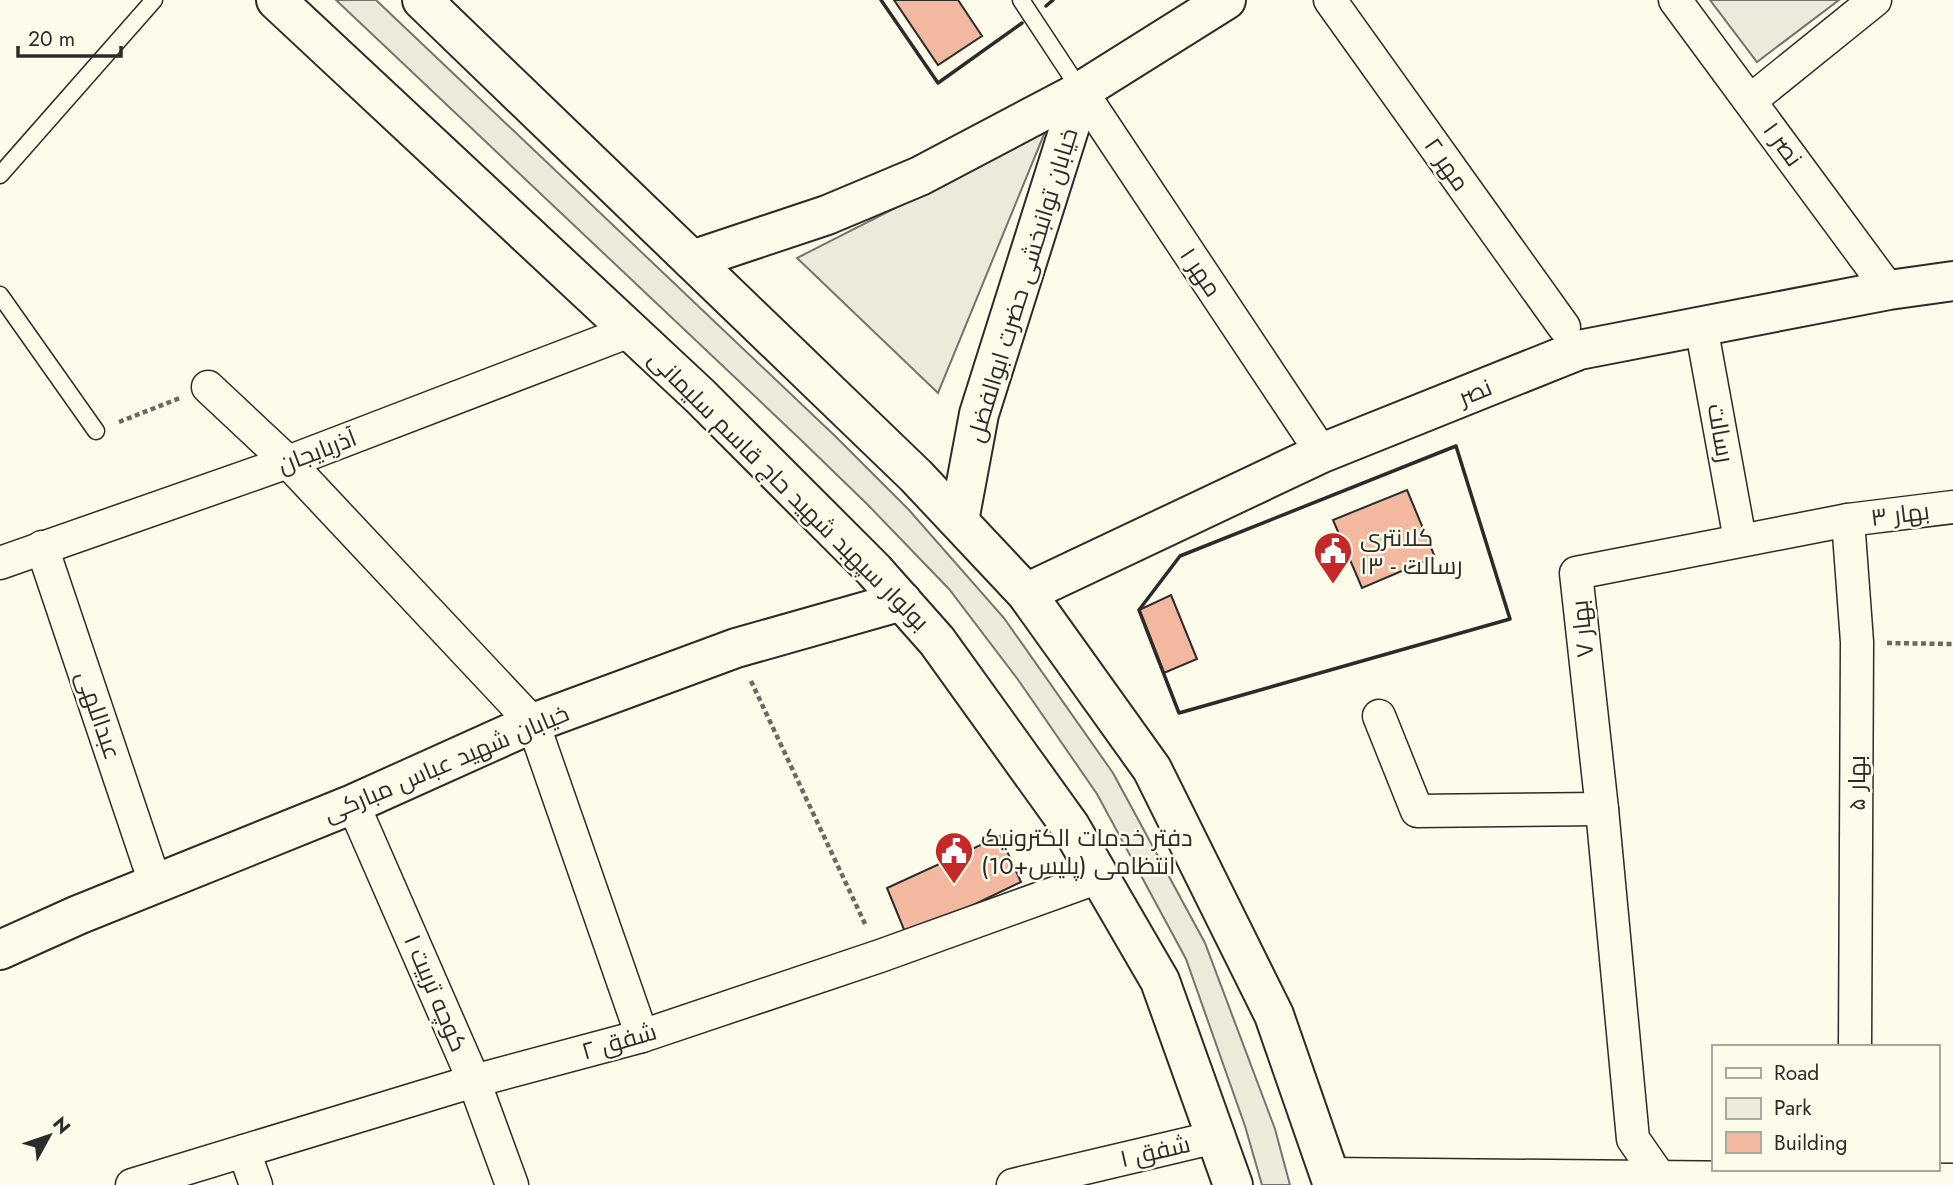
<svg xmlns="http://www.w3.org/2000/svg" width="1953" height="1185" viewBox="0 0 1953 1185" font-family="Jost,Cairo,sans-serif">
	<rect width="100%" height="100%" fill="#fdfbea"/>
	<g fill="#ecebdb" stroke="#74746e" stroke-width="2">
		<path d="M336,0H376L834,435L909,510L1004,618L1113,773L1205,943L1275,1129L1290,1185H1262L1245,1126L1186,959L1097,794L1019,681L949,589L867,504L801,440Z"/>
		<path d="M1710,0H1839L1757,62Z"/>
		<path d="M1045,132L938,393L797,258Z"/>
	</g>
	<g fill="#f2b8a0" stroke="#2b2b2b" stroke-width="2">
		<path d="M894,0H958L982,36L938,65Z"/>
		<path d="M1407,490L1435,557L1362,588L1333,520Z"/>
		<path d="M1171,595L1197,659L1164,673L1139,610Z"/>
		<path d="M1000,836L1021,882L907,937L887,888Z"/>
	</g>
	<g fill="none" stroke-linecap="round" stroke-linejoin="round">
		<g stroke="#2b2b2b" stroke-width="19">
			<g id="lane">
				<path d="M1021,0L1081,91"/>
				<path d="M0,175L154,0"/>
				<path d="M0,295L96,431"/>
			</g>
		</g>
		<g stroke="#2b2b2b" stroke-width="35">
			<g id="street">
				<path d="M1330,0L1564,327"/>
				<path d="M1675,0L1889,290"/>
				<path d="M1081,91L1322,453"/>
				<path d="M1751,100L1875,0"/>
				<path d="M1701,326L1740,540"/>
				<path d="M208,387L288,462L533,723L642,1036"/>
				<path d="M1848,520L1857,642L1855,1047"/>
				<path d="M42,547L155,883"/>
				<path d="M0,563L288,462L630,331"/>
				<path d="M1379,716L1417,811L1602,809"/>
				<path d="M353,804L474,1081L512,1185"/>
				<path d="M244,1151L256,1185"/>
				<path d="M1329,1174L1953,1180"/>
				<path d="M132,1185L474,1081L642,1036L880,956L1099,877"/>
				<path d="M1013,1185L1216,1137"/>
				<path d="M1665,1185L1633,1139L1602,809L1576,573L1848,520L1953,507"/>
			</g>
		</g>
		<g stroke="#2b2b2b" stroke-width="42">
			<g id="secondary">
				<path d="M692,260L827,215L920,176L1081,91L1226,0"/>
				<path d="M959,521L979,414L1081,91"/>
				<path d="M1026,593L1322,453L1579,350L1889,290L1953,281"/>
				<path d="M0,950L78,915L353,804L533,723L736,648L902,601"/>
			</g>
		</g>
		<g stroke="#2b2b2b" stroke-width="42">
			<g id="primary">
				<path d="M276,0L700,396L874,570L937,641L1070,826L1160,981L1233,1185"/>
				<path d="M422,0L916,476L1026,593L1152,769L1274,1015L1333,1185"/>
			</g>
		</g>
		<g stroke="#6a6964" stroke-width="4.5" stroke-dasharray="5 3.5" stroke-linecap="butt">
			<path d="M119,422L180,398"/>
			<path d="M1887,643L1953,644"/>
			<path d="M751,681L866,926"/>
		</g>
		<use href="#lane" stroke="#fdfbea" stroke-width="16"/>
		<use href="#street" stroke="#fdfbea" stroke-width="32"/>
		<use href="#secondary" stroke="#fdfbea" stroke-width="38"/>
		<use href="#primary" stroke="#fdfbea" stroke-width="38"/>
		<g stroke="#2b2b2b" stroke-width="3.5">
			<path d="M881,0L938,83L1022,23"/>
			<path d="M1046,6L1053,0"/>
			<path d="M1456,446L1510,619L1179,713L1139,610L1180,556Z"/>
		</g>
	</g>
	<defs>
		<g id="civic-pin" transform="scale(2.0125)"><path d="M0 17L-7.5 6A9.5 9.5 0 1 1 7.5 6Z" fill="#c62828" stroke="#fdfbea"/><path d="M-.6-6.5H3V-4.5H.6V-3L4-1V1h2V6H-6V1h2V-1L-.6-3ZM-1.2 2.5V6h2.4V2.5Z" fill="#fff"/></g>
	</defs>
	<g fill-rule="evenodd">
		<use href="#civic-pin" x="1333" y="551"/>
		<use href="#civic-pin" x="954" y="851"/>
	</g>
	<g text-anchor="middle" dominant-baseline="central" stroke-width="5" stroke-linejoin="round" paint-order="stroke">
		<g font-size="24" fill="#2b2b2b" stroke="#fdfbea">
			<text transform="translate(1783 144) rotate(54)">نصر ۱</text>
			<text transform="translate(1447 164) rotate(55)">مهر ۲</text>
			<text transform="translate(1201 272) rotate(56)">مهر ۱</text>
			<text transform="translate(1022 285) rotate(-73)">خیابان توانبخشی حضرت ابوالفضل</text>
			<text transform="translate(1475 392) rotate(-22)">نصر</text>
			<text transform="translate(1721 433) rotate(80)">رسالت</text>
			<text transform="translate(317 451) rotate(-21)">آذربایجان</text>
			<text transform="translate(789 490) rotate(45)">بولوار سپهبد شهید حاج قاسم سلیمانی</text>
			<text transform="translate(1900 514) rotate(-7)">بهار ۳</text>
			<text transform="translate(1582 629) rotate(-96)">بهار ۷</text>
			<text transform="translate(99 715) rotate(71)">عبداللهی</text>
			<text transform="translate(446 763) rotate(-23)">خیابان شهید عباس مبارکی</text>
			<text transform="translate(1856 783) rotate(-90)">بهار ۵</text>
			<text transform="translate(436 993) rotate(67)">کوچه تربیت ۱</text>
			<text transform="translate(619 1041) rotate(-16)">شفق ۲</text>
			<text transform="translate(1155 1151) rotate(-13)">شفق ۱</text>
		</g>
		<g font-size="24" fill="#2b2b2b" stroke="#fdfbea" text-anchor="start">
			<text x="1360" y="537">کلانتری<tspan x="1360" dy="28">۱۳ - رسالت</tspan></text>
			<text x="981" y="837">دفتر خدمات الکترونیک<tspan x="981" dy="28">انتظامی (پلیس+10)</tspan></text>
		</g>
	</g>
	<rect x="1712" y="1045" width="228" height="126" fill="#fdfbea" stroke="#a9a89e" stroke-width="2"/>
	<rect x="1726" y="1068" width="35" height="10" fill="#fdfbea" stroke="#a9a89e" stroke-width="2"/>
	<text x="1774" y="1080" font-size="21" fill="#2b2b2b">Road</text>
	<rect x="1726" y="1098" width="35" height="21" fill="#ecebdb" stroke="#a9a89e" stroke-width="2"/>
	<text x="1774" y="1115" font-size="21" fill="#2b2b2b">Park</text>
	<rect x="1726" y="1132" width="35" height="21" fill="#f2b8a0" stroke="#a9a89e" stroke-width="2"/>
	<text x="1774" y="1150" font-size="21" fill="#2b2b2b">Building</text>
	<g transform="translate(49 1136) rotate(50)" stroke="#fdfbea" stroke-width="5" paint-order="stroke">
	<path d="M0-5L12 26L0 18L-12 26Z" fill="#2b2b2b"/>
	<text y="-10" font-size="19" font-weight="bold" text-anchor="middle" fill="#2b2b2b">N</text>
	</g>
	<path d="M18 46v10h103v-10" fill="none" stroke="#2b2b2b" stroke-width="3.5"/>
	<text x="28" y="46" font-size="21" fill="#2b2b2b" stroke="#fdfbea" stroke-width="5" paint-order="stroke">20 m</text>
</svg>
